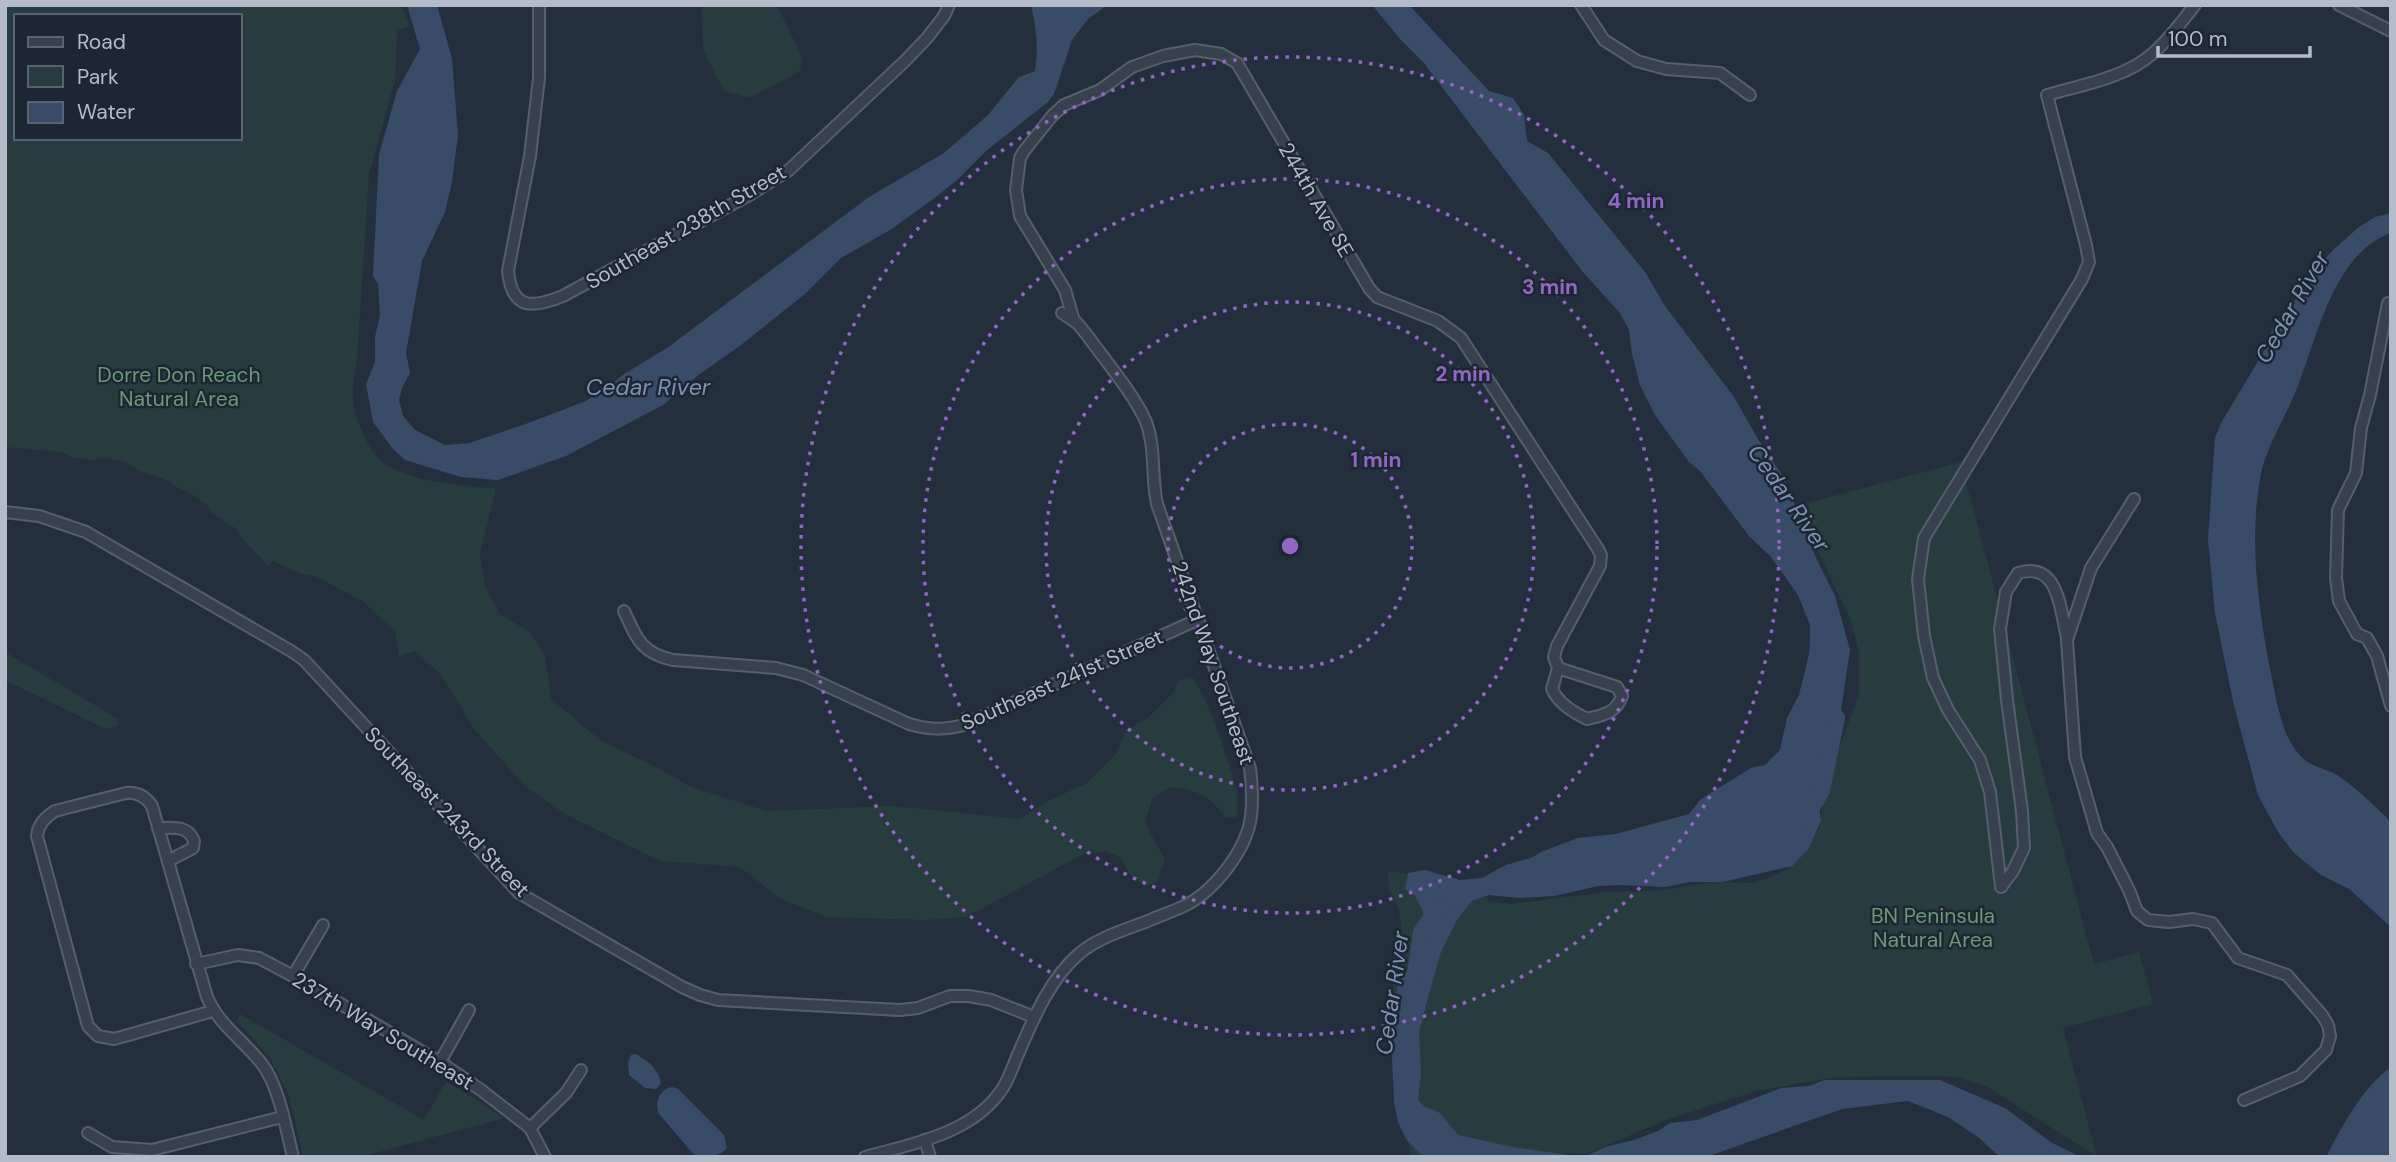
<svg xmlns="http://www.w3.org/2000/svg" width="2396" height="1162" viewBox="0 0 2396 1162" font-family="'DM Sans',sans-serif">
	<rect width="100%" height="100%" fill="#242f3e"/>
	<g fill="#263c3f" fill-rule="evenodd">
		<path d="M5,5H401L410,26L397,30L395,80L369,174L357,359C352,390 349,404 363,433C368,444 374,457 385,464C417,484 459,484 496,489L480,554L485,586L500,614L531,633L545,656L551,699L600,740L656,767L689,786L766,811L893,806L1020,819L1046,802L1087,783L1116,754L1125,732L1150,716L1173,693L1179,680L1192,677C1208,698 1232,768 1237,795C1238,802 1237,810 1237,817L1225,818C1212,796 1195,789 1170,787L1152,799L1145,823L1165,860L1158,881L1146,886L1131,876L1120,857L1106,851L1084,854L966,917L925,920L827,917L781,899L740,867L660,861L565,814L525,786L475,730L441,675L415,651L399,656L395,632L364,602L317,577L302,574L272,561L269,566L250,547L235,528L211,512L208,506L185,489L182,491L169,481L142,472L126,462L105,458L90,460L72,457L61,452L5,447ZM16,16H240V138H16Z"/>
		<path d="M701,5H777L803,59L799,72L749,98L724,91L703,49Z"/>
		<path d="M1961,462L2094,964L2139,952L2153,1004L2063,1028L2097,1157L1988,1087L1958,1077L1919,1076L1836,1077L1756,1091L1666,1120L1586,1154L1556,1153V1157H1410L1396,1044L1393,988L1401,924L1398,907L1389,891L1388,871L1484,885L1488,901L1510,904L1606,892L1657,891L1715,882L1754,883L1786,870L1804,855L1819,828L1827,782L1859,694V652L1850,618L1796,506Z"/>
		<path d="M5,652L118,719L117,726L105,729L5,680Z"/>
		<path d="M240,1014L424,1120L446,1081L505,1118L360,1157H303L289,1096L270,1058L237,1021Z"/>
	</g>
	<g fill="#394c67">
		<path d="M407,5H437L452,59L458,135L452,182L445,212L422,261L406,353L410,373L402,388L399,400L403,416L415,430L445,445L470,443L531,422L586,401L611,385L624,374L667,348L869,197L944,153L988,115L1019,77L1035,71C1039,48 1036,28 1031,5H1107L1088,19L1072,40L1054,94L1048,102L986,151L957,180L932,200L890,230L841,258L806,293L741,345L697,376L663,405L566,456L498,480L461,477L405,460L393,449L373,422L366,384L375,362V337L380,315L378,284L373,276L379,155L397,91L420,49Z"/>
		<path d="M1372,5H1409L1489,91L1513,98L1524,115L1527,141L1548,153L1645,272L1665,306L1734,397L1758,439L1784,478L1816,558L1835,596L1850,650L1841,710L1832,740L1823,753L1815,776L1821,821L1808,850L1792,866L1723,882H1690L1666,887L1622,885L1598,886L1554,896L1520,898L1489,895L1472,901L1458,918L1441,952L1425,1008L1419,1033L1421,1074L1418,1100L1424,1106L1440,1113L1458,1135L1518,1148L1584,1157H1423L1406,1139L1398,1122L1394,1102L1391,1034L1398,984L1416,959L1428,932L1422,909L1414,894L1405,889L1408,873L1425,870L1460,880L1482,878L1506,865L1533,857L1541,852L1578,838L1616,834L1689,814L1701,799L1751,768L1765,765L1780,750L1787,718L1799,695L1809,654L1810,638V625L1798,595L1771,557L1749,536L1700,471L1689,462L1655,415L1640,385L1632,354L1629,330L1620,313L1582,271L1423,62L1401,40Z"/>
		<path d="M2391,213V233C2333,253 2316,341 2296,391C2283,422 2263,452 2259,485C2250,543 2258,602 2268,659C2273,683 2277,708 2285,731C2290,743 2299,758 2311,764C2319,768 2327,770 2335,774C2348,781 2383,812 2391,823V927L2349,889L2321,875L2294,853L2278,832L2258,795L2234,706L2215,613L2208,539L2215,438L2221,423L2263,353L2275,323L2292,305L2315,270L2334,249L2359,227L2375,217Z"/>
		<path d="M636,1054C648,1061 658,1068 661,1083L656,1089L645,1088L629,1075L628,1063L631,1055Z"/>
		<path d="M2391,1067V1157H2326C2343,1125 2361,1089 2391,1067Z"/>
		<path d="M1824,1080H1940L2005,1108L2052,1143L2081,1157H2000L1978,1137L1948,1117L1908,1101L1842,1109L1706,1157H1584L1605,1147L1634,1140L1658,1131L1670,1123L1697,1120L1781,1088L1809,1086Z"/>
		<path d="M672,1087L678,1089L724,1135L727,1148C719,1157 708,1157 696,1157L659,1114C654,1102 659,1090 672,1087Z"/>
	</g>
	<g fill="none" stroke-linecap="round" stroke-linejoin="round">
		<g stroke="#394c67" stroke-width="18">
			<path d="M1806,817L1821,790L1836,718"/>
			<path d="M1416,974L1422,932L1440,907"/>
		</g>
		<g stroke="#565f6c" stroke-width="14">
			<g id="street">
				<path d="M539,5V78L530,156L508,271C512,311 533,308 563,296L751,194L789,170L905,61L927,38L944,16L949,5"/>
				<path d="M1581,5L1604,40L1637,61L1666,69L1720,73L1750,95"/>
				<path d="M2339,5L2391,31"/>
				<path d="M2388,303L2370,395L2361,428L2356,473L2338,510L2336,578L2339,601L2357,634L2367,638L2377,656L2391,706"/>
				<path d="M1074,321L1065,290L1020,216L1016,190L1020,158L1024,151L1052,116L1064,105L1100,90L1132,67L1163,56L1195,50L1221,54L1237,63L1369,288L1377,297L1438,321L1461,338L1598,549L1601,555L1600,566L1557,646L1554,657L1558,668L1617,687L1622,696C1616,713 1604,715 1587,719C1573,712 1559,704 1552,689L1558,668"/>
				<path d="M2134,499L2091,568L2067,640L2075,757L2097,833L2107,847L2129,890L2137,911L2148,920L2169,922L2193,919L2212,923L2238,958L2287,975L2322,1015L2328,1025L2330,1036L2326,1050L2300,1076L2244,1100"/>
				<path d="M5,512L39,516L86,532L291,651L304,660L519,893L682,987L700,995L718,1000L900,1010L918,1008L950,996H969L991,1000L1034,1017"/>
				<path d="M624,611C637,639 641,653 673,660L776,668L803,675L909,724C929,730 944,730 964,725L1199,619"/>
				<path d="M158,828C173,828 188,825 194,841L193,848L168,861"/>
				<path d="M2001,887L1990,792L1980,760L1948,710L1933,678L1924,636L1918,579L1924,538L2082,279L2089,262L2086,245L2047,95C2081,85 2125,78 2152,54C2168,41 2182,21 2195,5"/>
				<path d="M2001,887L2013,871L2024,848L2022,811L2007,700L2000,629L2006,592L2018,573C2059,561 2060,609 2067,638"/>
				<path d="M196,964L238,955L259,958L293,976L440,1062L481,1090L530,1128L545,1157"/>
				<path d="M293,976L323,925"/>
				<path d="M213,1011L114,1039L98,1036L88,1026L37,836C38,824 45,817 55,811L126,793C137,792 146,797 152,806L207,997C218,1024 244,1041 262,1064C279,1086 286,1129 293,1157"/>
				<path d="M440,1062L469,1010"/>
				<path d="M530,1128L566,1093L581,1070"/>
				<path d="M88,1133L112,1147L152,1150L282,1117"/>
				<path d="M925,1140L930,1157"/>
				<path d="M865,1157C912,1144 976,1133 1004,1086C1010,1076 1014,1063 1019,1052C1034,1017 1051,977 1080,953C1099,937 1125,930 1148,921C1159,916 1171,912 1182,907C1213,893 1247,850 1251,816C1253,800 1252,784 1250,768L1157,504C1151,477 1156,448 1146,422C1136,397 1104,359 1087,335L1077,323L1062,313"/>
			</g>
		</g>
		<use href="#street" stroke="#38414e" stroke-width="10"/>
	</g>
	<g fill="none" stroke="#9266c3" stroke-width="3.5" stroke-dasharray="3.5 7">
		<circle cx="1290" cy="546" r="122"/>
		<circle cx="1290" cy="546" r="244"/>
		<circle cx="1290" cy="546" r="367"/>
		<circle cx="1290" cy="546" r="489"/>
	</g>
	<g text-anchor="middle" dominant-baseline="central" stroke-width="5" stroke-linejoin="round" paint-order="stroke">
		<g font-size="21" fill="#b4bcc9" stroke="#1d2633">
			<text transform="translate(1316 200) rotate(60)">244th Ave SE</text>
			<text transform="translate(686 227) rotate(-30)">Southeast 238th Street</text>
			<text transform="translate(1213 663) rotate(71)">242nd Way Southeast</text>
			<text transform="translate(1062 680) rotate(-24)">Southeast 241st Street</text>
			<text transform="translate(447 812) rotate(46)">Southeast 243rd Street</text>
			<text transform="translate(383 1031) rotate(31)">237th Way Southeast</text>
		</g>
		<g font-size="21" fill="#6b9a76" stroke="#1d2633">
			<text x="179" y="375">Dorre Don Reach<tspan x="179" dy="24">Natural Area</tspan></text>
			<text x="1933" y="916">BN Peninsula<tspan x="1933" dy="24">Natural Area</tspan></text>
		</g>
		<g font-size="23" font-style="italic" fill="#7c92b1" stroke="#1d2633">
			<text transform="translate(2292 307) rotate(-60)">Cedar River</text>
			<text x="648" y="387">Cedar River</text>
			<text transform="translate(1789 498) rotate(55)">Cedar River</text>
			<text transform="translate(1392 993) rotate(-82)">Cedar River</text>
		</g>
	</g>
	<circle cx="1290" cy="546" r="10" fill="#9266c3" stroke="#1d2633" stroke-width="3.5"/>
	<g font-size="21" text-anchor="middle" font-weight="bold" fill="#9266c3" stroke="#1d2633" stroke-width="5" stroke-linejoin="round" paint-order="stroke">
		<text x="1636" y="208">4 min</text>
		<text x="1550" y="294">3 min</text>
		<text x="1463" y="381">2 min</text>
		<text x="1376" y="467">1 min</text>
	</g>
	<rect width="2396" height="1162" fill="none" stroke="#b4bcc9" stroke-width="14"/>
	<rect x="14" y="14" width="228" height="126" fill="#1d2633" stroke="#59626f" stroke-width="2"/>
	<rect x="28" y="37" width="35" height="10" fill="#38414e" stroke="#59626f" stroke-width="2"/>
	<text x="77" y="49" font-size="21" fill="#b4bcc9">Road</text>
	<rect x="28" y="66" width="35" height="21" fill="#263c3f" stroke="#59626f" stroke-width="2"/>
	<text x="77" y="84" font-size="21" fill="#b4bcc9">Park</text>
	<rect x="28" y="102" width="35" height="21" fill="#394c67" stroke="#59626f" stroke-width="2"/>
	<text x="77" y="119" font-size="21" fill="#b4bcc9">Water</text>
	<path d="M2158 46v10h152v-10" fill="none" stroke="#b4bcc9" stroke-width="3.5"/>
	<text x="2168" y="46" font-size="21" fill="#b4bcc9" stroke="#1d2633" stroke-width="5" paint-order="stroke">100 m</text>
</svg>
